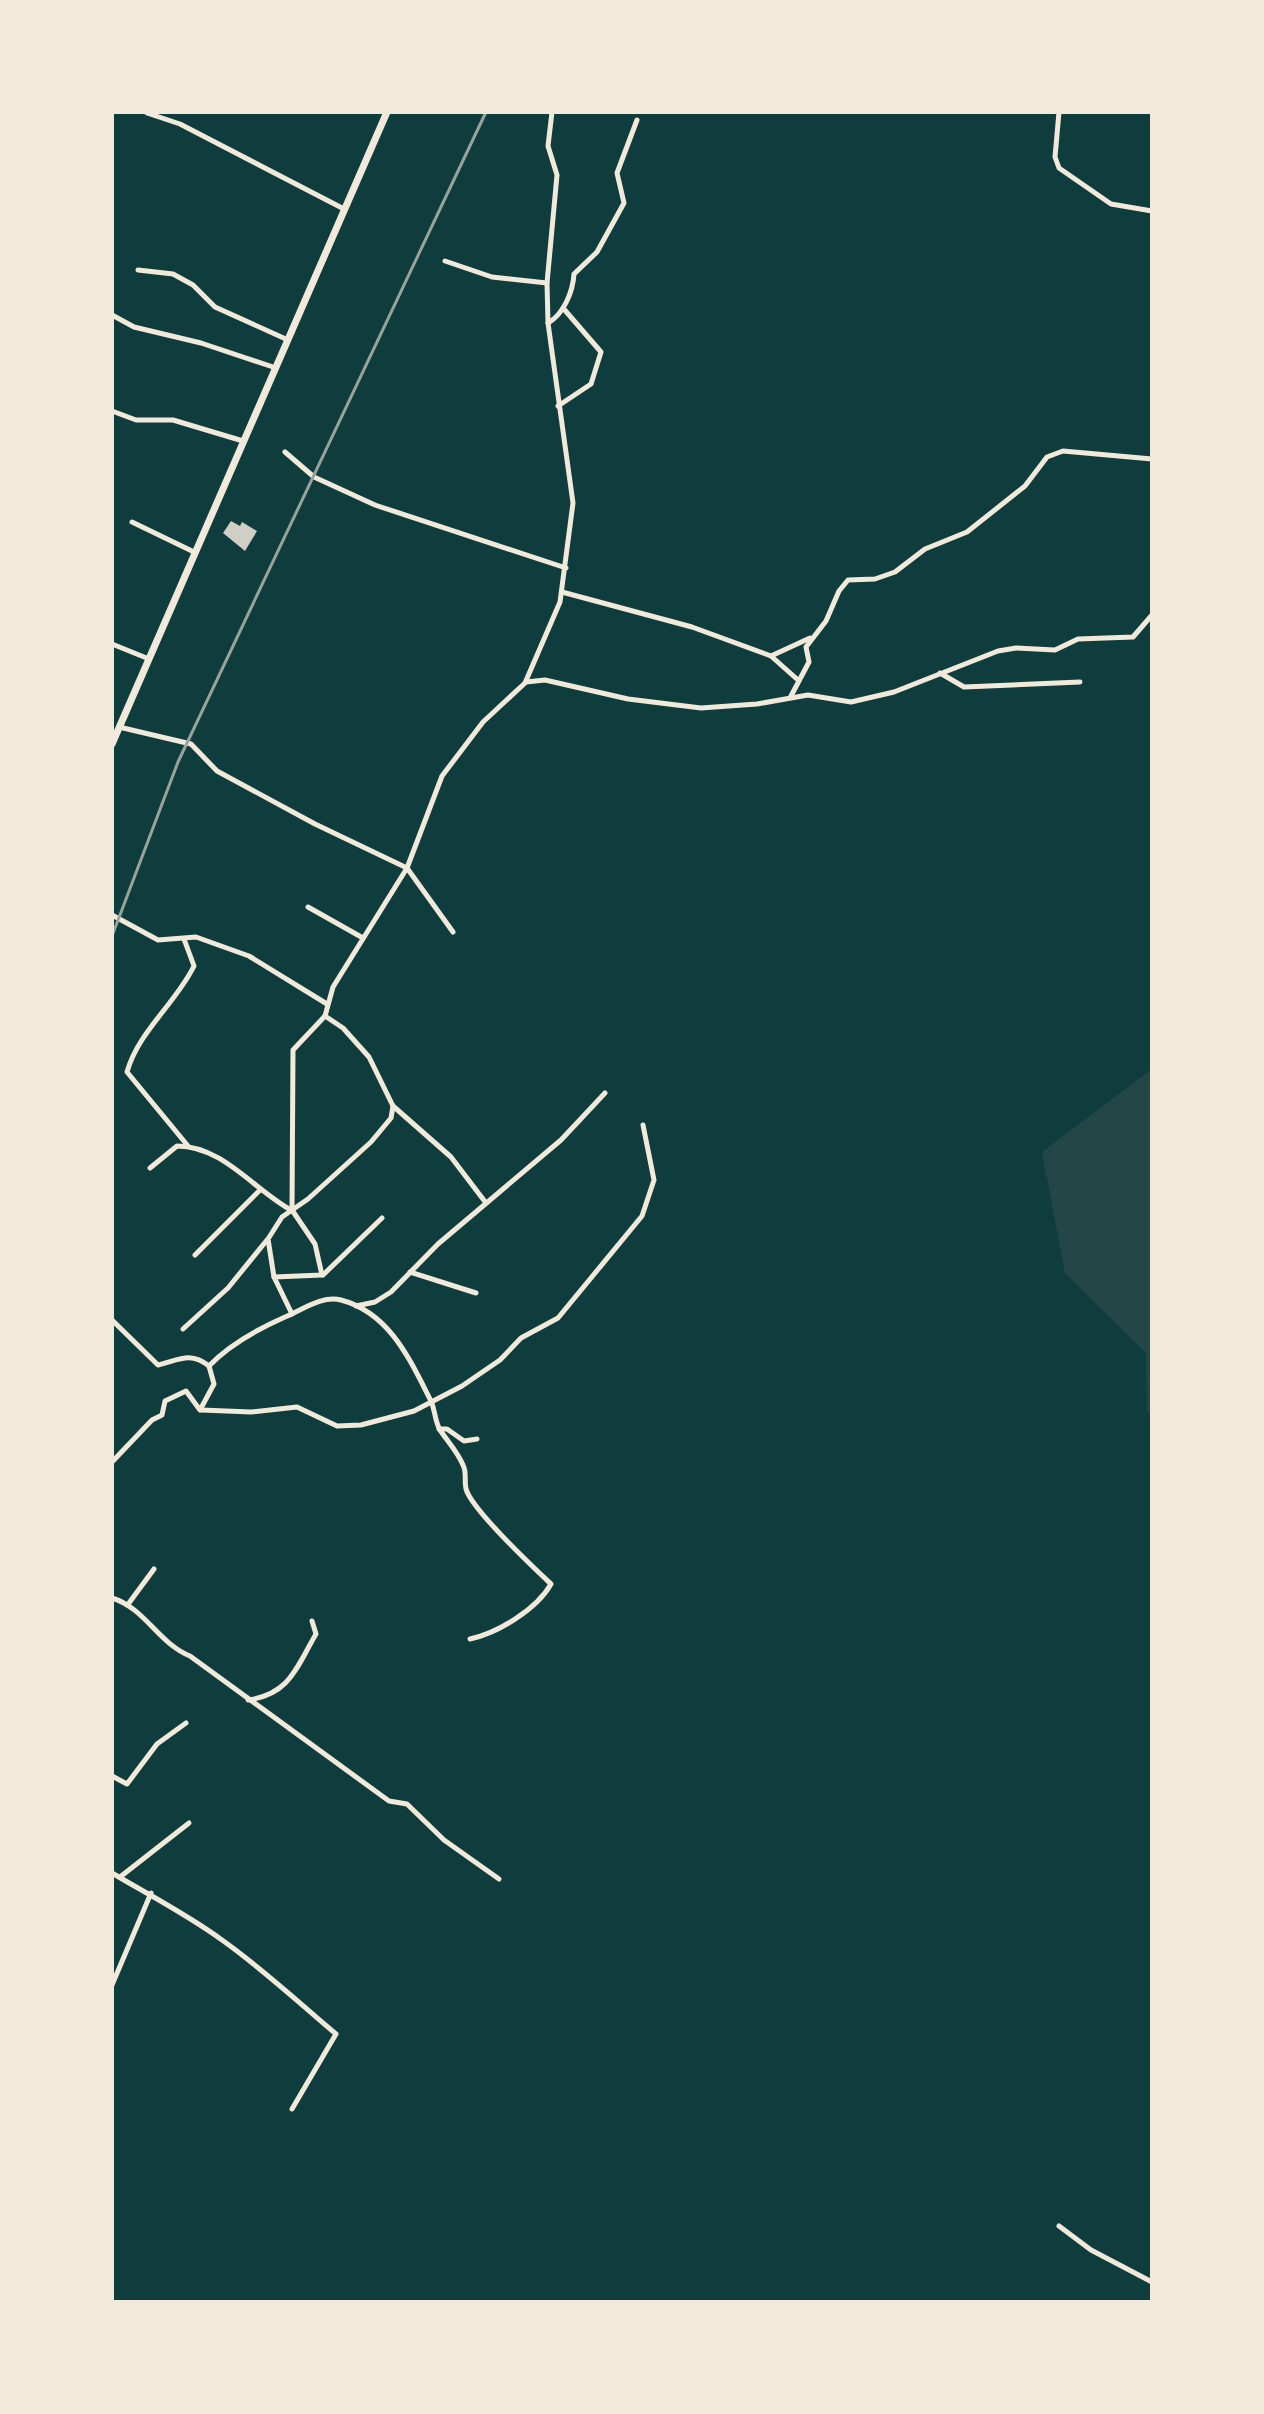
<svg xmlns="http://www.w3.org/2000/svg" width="1264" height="2414" viewBox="0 0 1264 2414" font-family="'PT Sans Narrow',sans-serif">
	<rect width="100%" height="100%" fill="#0f3d3e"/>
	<path fill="#244646" d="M1152,1069V1414L1147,1412L1146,1353L1065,1273L1042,1152Z"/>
	<path fill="#cfcfc3" d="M231,521L240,526L242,522L257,531L245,551L223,533Z"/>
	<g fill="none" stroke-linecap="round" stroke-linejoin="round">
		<g stroke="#f1e9da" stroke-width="5">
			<path d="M1059,112L1055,157L1059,168L1111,204L1152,211"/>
			<path d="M147,113L180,124L344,209"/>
			<path d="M445,261L492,277L547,283"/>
			<path d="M138,270L173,274L193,285L215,307L288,340"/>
			<path d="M112,315L134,327L201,343L276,368"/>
			<path d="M548,323C564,314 573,291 574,274L597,252L624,203L617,173L637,120"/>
			<path d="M558,406L591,384L601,352L563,308"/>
			<path d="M112,411L136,420H173L243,441"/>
			<path d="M285,452L314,477L375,505L566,568"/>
			<path d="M132,522L194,552"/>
			<path d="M562,592L692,627L771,656L798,680"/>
			<path d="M112,644L149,659"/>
			<path d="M771,656L810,638"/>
			<path d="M940,673L964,687L1080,682"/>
			<path d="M526,682L545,680L628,699L701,708L757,704L808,695L851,702L894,692L998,651L1016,648L1055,650L1078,639L1133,637L1152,615"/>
			<path d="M791,696L809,662L806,647L826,621L839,591L848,580L875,579L895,572L925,549L967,532L1025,486L1047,457L1063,451L1152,459"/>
			<path d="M119,727L191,744L217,771L315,824L407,868L453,932"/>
			<path d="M308,907L363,938"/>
			<path d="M112,915L158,940L196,937L249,956L327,1004"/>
			<path d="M184,939L194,966C176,1003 138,1032 127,1072L188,1146"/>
			<path d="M393,1106L451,1157L486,1203"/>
			<path d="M150,1168L177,1146C223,1146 254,1190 291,1210"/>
			<path d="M195,1255L260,1190"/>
			<path d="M410,1272L476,1293"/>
			<path d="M323,1275L382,1218"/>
			<path d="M274,1277L268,1239L282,1217L308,1199L371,1142L391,1118L393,1106L369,1057L343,1028L325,1016"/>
			<path d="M356,1306L375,1302L391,1292L438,1244L561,1140L605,1093"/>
			<path d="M292,1314L274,1277L322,1275L315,1244L292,1210L293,1050L325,1016L333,987L407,868L442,776L483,722L525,683L560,602L573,503L548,323L547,283L557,175L548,146L552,112"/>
			<path d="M112,1320L158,1365C179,1360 190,1351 209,1366"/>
			<path d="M183,1329L228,1288L267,1240"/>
			<path d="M201,1410L251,1412L297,1407L337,1426L361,1425L414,1411L462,1386L500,1360L521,1338L558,1318L642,1216L654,1180L643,1125"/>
			<path d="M439,1429H447L464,1441L477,1439"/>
			<path d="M112,1462L152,1420L162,1415L165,1401L186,1391L200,1410L214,1384L209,1366C229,1345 258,1329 285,1317C302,1310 322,1295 341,1300C390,1313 410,1360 431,1401C435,1410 435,1422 440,1430C448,1442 457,1451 463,1465C467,1472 464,1481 466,1489C472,1510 533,1567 551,1584C537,1609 498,1633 470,1639"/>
			<path d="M112,1598C145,1608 158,1643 190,1656L389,1801L407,1804L444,1840L499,1879"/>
			<path d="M129,1603L154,1569"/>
			<path d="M248,1700C290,1694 296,1668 316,1634L312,1621"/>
			<path d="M112,1776L127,1784L157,1744L186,1723"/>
			<path d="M112,1873C149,1895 188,1915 222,1940C263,1969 298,2002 336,2034L292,2109"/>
			<path d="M120,1877L189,1823"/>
			<path d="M112,1985L151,1893"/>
			<path d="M1059,2226L1091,2250L1152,2282"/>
		</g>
		<path stroke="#f1e9da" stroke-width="7" d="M112,744L387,112"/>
		<path stroke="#97a49c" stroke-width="3" d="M112,936L178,762L486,112"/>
	</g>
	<rect width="1264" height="2414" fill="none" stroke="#f1e9da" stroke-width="228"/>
</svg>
